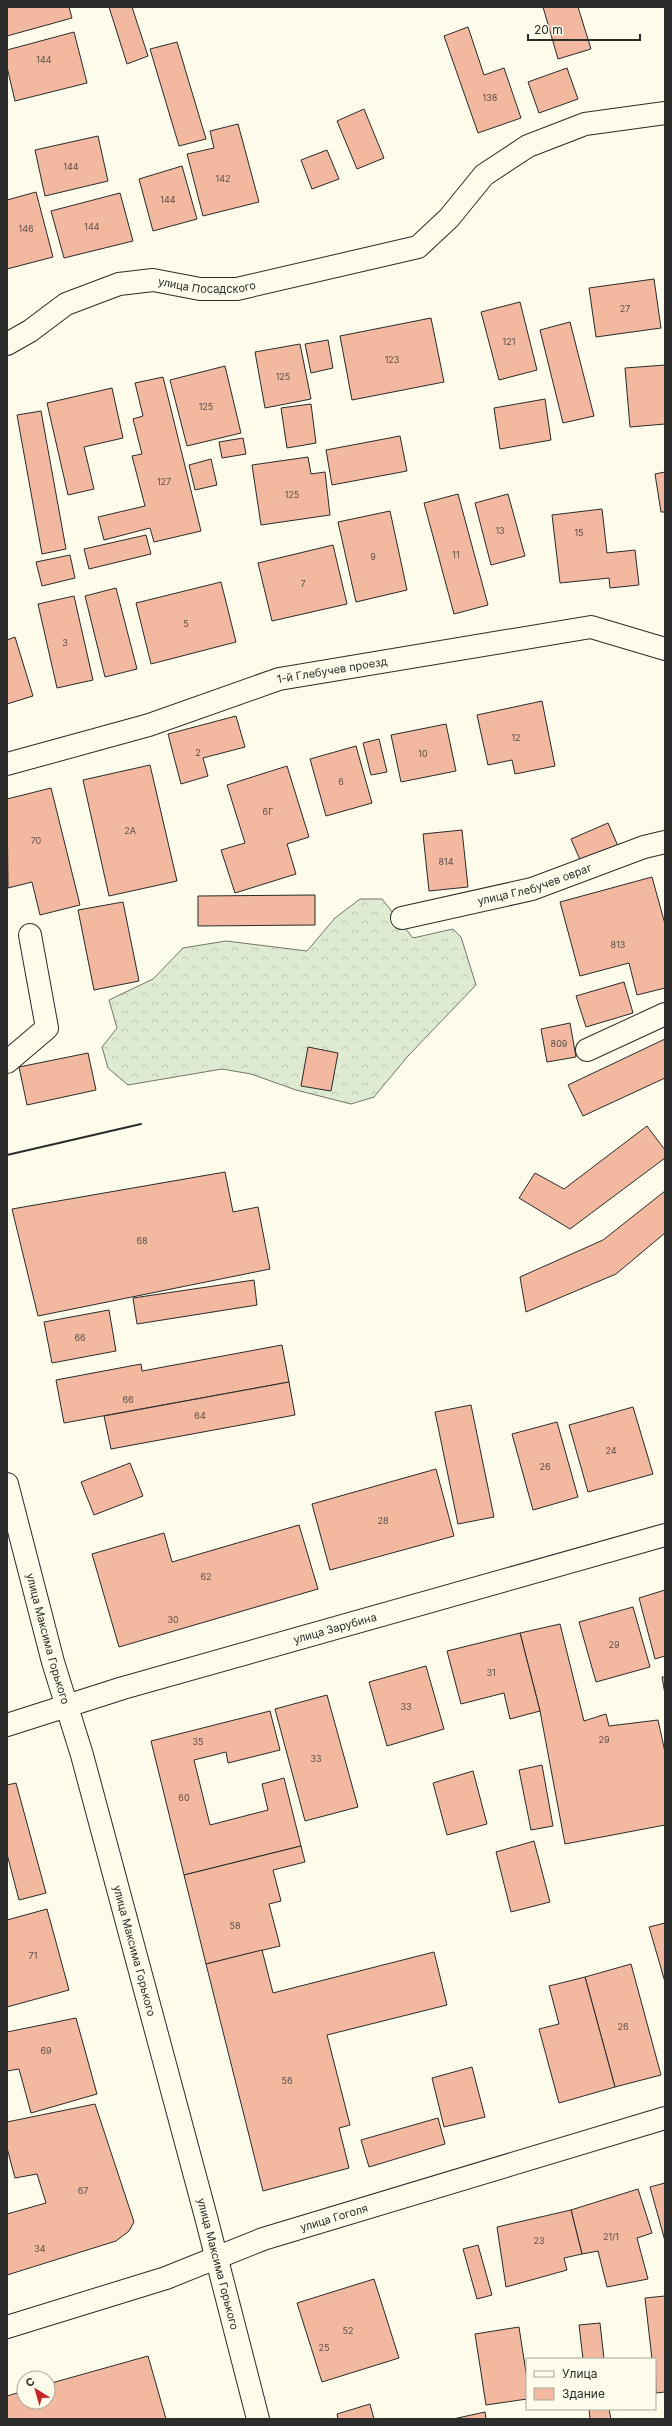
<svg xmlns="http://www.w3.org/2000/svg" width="672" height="2426" viewBox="0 0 672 2426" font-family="Inter,sans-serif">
	<defs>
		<pattern id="forest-crowns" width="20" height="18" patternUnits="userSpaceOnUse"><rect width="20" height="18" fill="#deebd1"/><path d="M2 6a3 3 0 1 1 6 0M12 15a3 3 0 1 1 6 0" fill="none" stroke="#bfcab4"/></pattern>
	</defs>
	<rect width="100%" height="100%" fill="#fdfbea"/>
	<path fill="url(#forest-crowns)" stroke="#74746e" d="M360,899H382L413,938L453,929L461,937L476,985L408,1056L374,1097L351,1104L296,1090L251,1074L222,1069L128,1085L108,1068L102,1047L117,1028L109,1000L153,979L183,948L226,941L307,951L335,918Z"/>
	<g fill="#f2b8a0" stroke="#2b2b2b">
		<path d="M7,7H69L72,18L7,36Z"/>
		<path d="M109,7H132L148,56L127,64Z"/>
		<path d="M543,7H578L591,49L558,59Z"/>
		<path d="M468,27L484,75L504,68L521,118L478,133L444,36Z"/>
		<path d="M74,32L87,83L15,101L7,67V50Z"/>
		<path d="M177,42L206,139L179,146L150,49Z"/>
		<path d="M567,68L578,99L539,113L528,82Z"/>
		<path d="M364,109L384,158L357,169L337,121Z"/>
		<path d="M238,124L259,202L203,216L187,154L214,148L210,131Z"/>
		<path d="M98,136L108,181L45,196L35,150Z"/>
		<path d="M327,150L339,179L312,189L301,160Z"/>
		<path d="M182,166L197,219L153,231L139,179Z"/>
		<path d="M36,192L53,257L7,269V200Z"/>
		<path d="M120,193L133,241L64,258L51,211Z"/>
		<path d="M654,279L661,328L596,337L589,288Z"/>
		<path d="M520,302L537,370L499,380L481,312Z"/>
		<path d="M431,318L444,382L352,400L340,336Z"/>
		<path d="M570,322L594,416L563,423L540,330Z"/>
		<path d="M328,340L333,368L311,373L305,344Z"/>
		<path d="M300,344L311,399L265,408L255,352Z"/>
		<path d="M665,365V424L630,427L625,368Z"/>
		<path d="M225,366L241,433L187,446L170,380Z"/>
		<path d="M163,377L201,531L154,542L150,528L104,540L98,517L145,506L132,456L142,454L133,419L143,416L135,383Z"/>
		<path d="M112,388L123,438L84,447L94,489L68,495L47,403Z"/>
		<path d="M545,399L551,440L500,449L494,408Z"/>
		<path d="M311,404L316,443L287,448L281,408Z"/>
		<path d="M41,411L66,549L42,554L17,415Z"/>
		<path d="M400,436L407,471L332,485L326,450Z"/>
		<path d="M243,438L246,454L222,458L219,442Z"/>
		<path d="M308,457L311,474L325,472L330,515L261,525L252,465Z"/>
		<path d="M211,459L217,485L195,490L189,465Z"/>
		<path d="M665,472V512H661L655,474Z"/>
		<path d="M458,494L488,605L454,614L424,503Z"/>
		<path d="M508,494L525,556L491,565L475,503Z"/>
		<path d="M602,509L607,553L635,550L639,585L610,588L609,578L560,583L552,515Z"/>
		<path d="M390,511L407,590L356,602L338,522Z"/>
		<path d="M146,535L151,554L89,569L84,549Z"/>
		<path d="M333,545L347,604L272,621L258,563Z"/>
		<path d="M70,555L75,578L42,586L36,562Z"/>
		<path d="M221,582L236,642L151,664L136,603Z"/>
		<path d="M116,588L137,669L105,677L85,596Z"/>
		<path d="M74,596L93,680L57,688L38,604Z"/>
		<path d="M15,637L33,696L7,704V640Z"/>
		<path d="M542,701L555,766L515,774L512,760L488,765L477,715Z"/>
		<path d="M236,716L245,747L203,758L208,776L181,784L168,734Z"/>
		<path d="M446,724L456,771L401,782L391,735Z"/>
		<path d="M379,739L387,772L371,775L363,743Z"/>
		<path d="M356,746L372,803L326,816L310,759Z"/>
		<path d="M150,765L177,881L109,896L83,780Z"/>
		<path d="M287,766L309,837L287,844L296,874L235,893L221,850L245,843L227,785Z"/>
		<path d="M51,788L80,905L40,915L32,882L8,888L7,799Z"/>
		<path d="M608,823L618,846L581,862L571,839Z"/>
		<path d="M462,830L468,887L429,891L423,834Z"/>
		<path d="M652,877L665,924V988L637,995L629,963L580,976L560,902Z"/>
		<path d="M315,895V925L198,926V896Z"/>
		<path d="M123,902L139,981L94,990L78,910Z"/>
		<path d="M624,982L633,1013L586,1027L576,996Z"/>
		<path d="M570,1023L576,1057L547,1062L541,1029Z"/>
		<path d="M665,1039V1078L583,1116L568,1085Z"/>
		<path d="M308,1047L338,1053L331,1091L301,1086Z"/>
		<path d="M88,1053L96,1090L27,1105L19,1067Z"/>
		<path d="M647,1126L665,1150V1158L570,1229L519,1198L535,1173L564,1189Z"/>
		<path d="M225,1172L233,1212L258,1207L270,1269L38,1316L12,1209Z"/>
		<path d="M665,1191V1233L616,1274L526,1312L520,1277L603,1240Z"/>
		<path d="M254,1280L257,1305L137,1324L133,1298Z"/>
		<path d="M109,1310L116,1351L52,1363L44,1322Z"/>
		<path d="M282,1345L289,1382L64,1423L56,1380L141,1364L142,1371Z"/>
		<path d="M289,1382L295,1415L111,1449L104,1416Z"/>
		<path d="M471,1405L494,1517L458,1524L435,1412Z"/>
		<path d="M633,1407L653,1474L588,1492L569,1425Z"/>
		<path d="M557,1422L578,1497L533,1510L512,1434Z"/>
		<path d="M130,1463L143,1496L94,1515L81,1482Z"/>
		<path d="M436,1469L454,1536L330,1570L312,1504Z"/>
		<path d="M299,1525L318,1589L119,1647L92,1554L164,1533L172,1562Z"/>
		<path d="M665,1590V1656L655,1659L639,1598Z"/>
		<path d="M633,1607L650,1667L596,1682L579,1622Z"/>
		<path d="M560,1624L584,1721L606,1714L609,1726L658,1720L665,1752V1825L565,1844L540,1711L520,1633Z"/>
		<path d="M520,1633L540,1711L510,1719L504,1693L461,1704L447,1651Z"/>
		<path d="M426,1666L444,1729L387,1746L369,1682Z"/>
		<path d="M662,1677H665V1694Z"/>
		<path d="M327,1695L358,1807L305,1821L275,1709Z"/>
		<path d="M270,1711L280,1750L228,1763L226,1752L194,1760L210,1825L268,1810L262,1784L284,1778L301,1846L184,1875L151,1741Z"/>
		<path d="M542,1765L553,1826L531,1830L519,1770Z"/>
		<path d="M473,1771L487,1824L447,1835L433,1783Z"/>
		<path d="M16,1783L46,1893L19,1900L7,1854V1785Z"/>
		<path d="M534,1841L550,1902L511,1912L496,1852Z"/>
		<path d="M301,1846L305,1862L273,1870L281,1901L269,1904L280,1946L206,1964L184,1875Z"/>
		<path d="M47,1909L69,1990L7,2007V1920Z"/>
		<path d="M665,1923V1982L649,1927Z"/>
		<path d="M262,1950L273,1993L434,1952L447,2005L327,2035L350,2125L339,2128L349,2168L263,2191L206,1964Z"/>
		<path d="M631,1964L661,2075L615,2087L585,1977Z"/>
		<path d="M585,1977L615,2087L559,2103L539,2029L559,2024L549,1986Z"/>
		<path d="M76,2018L97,2094L31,2113L19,2069L7,2071V2032Z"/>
		<path d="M472,2067L485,2117L444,2127L432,2078Z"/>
		<path d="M95,2104L134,2222L129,2231L116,2241L7,2275V2214L46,2203L37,2174L15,2178L7,2148V2122Z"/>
		<path d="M438,2118L445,2144L369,2167L361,2140Z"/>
		<path d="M665,2183V2241L650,2187Z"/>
		<path d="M638,2189L652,2233L637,2238L648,2279L607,2287L598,2251L582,2254L571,2210Z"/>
		<path d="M571,2210L582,2254L564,2258L567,2270L506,2287L497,2227Z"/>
		<path d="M478,2245L492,2295L477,2299L463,2249Z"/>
		<path d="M374,2279L399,2358L322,2382L297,2303Z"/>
		<path d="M665,2296V2392L656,2393L655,2359H652L645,2298Z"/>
		<path d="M600,2323L604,2359H583L579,2325Z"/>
		<path d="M519,2327L527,2379V2399L486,2405L475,2334Z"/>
		<path d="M148,2356L166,2419H7V2396L24,2391V2402H48V2384Z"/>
		<path d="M370,2404L374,2419H338L337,2414Z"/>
		<path d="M589,2409H609L611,2419H590Z"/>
		<path d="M485,2412L486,2419H453Z"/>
	</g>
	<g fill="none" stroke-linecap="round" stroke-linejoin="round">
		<g stroke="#2b2b2b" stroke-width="24">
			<g id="minor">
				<path id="s1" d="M7,344L30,331L66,304L119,284L153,280L200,289H237L418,247L449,218L484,175L528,146L585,124L665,113"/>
				<path id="s2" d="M7,764L149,725L279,679L591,627L665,649"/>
				<path id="s3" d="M402,918L532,889L644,847L665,842"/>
				<path d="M587,1050L665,1014"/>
				<path d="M7,1062L47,1028L30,935"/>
				<path id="s4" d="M7,1484L53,1662L82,1755L206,2217L258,2419"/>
				<path id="s5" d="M7,1725L123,1688L665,1535"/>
				<path id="s6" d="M7,2327L166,2278L263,2239L665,2118"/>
			</g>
		</g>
		<use href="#minor" stroke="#fdfbea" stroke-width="22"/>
		<path stroke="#2b2b2b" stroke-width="2" d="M7,1155L141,1124"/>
	</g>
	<g text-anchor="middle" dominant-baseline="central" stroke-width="3" stroke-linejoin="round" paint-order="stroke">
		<g font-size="9" fill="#5d4e48">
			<text x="44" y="59">144</text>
			<text x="490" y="97">138</text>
			<text x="71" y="166">144</text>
			<text x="223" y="178">142</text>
			<text x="168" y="199">144</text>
			<text x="92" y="226">144</text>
			<text x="26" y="228">146</text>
			<text x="625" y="308">27</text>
			<text x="509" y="341">121</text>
			<text x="392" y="359">123</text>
			<text x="283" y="376">125</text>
			<text x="206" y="406">125</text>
			<text x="164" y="481">127</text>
			<text x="292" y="494">125</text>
			<text x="500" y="530">13</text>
			<text x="579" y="532">15</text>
			<text x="456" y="554">11</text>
			<text x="373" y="556">9</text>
			<text x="303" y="583">7</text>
			<text x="186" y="623">5</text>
			<text x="65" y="642">3</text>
			<text x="516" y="737">12</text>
			<text x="198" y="752">2</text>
			<text x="423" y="753">10</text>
			<text x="341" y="781">6</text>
			<text x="268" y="811">6Г</text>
			<text x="130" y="830">2А</text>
			<text x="36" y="840">70</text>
			<text x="446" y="861">814</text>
			<text x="618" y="944">813</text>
			<text x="559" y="1043">809</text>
			<text x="142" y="1240">68</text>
			<text x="80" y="1337">66</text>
			<text x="128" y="1399">66</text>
			<text x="200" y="1415">64</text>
			<text x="611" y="1450">24</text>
			<text x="545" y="1466">26</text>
			<text x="383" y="1520">28</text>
			<text x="206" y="1576">62</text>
			<text x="173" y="1619">30</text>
			<text x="614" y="1644">29</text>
			<text x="491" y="1672">31</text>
			<text x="406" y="1706">33</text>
			<text x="604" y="1739">29</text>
			<text x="198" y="1741">35</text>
			<text x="316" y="1758">33</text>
			<text x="184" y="1797">60</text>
			<text x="235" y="1925">58</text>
			<text x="33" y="1955">71</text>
			<text x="623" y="2026">26</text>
			<text x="46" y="2050">69</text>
			<text x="287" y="2080">56</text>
			<text x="83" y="2190">67</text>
			<text x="611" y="2236">21/1</text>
			<text x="539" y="2240">23</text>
			<text x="40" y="2248">34</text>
			<text x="348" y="2330">52</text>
			<text x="324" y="2347">25</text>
		</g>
		<g font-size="11" fill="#2b2b2b" stroke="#fdfbea">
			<text stroke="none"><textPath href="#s1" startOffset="217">улица Посадского</textPath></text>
			<text stroke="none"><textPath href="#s2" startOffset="339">1-й Глебучев проезд</textPath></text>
			<text stroke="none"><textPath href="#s3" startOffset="137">улица Глебучев овраг</textPath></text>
			<text stroke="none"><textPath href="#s5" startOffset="342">улица Зарубина</textPath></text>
			<text stroke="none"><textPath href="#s4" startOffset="160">улица Максима Горького</textPath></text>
			<text stroke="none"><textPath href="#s4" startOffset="484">улица Максима Горького</textPath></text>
			<text stroke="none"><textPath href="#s6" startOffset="345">улица Гоголя</textPath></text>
			<text stroke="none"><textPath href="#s4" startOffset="808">улица Максима Горького</textPath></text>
		</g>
	</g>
	<rect width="672" height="2426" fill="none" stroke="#2b2b2b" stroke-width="16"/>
	<rect x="526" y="2358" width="130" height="52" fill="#fdfbea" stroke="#a9a89e"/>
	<rect x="534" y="2371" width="20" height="6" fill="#fdfbea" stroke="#a9a89e"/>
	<text x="562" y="2378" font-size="12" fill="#2b2b2b">Улица</text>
	<rect x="534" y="2388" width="20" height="12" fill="#f2b8a0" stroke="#a9a89e"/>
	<text x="562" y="2398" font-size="12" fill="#2b2b2b">Здание</text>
	<g transform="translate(36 2390) rotate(323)"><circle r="19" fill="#fdfbea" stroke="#a9a89e"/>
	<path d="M0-3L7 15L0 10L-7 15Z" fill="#c62828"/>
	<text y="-6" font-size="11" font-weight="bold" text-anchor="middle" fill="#2b2b2b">С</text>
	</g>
	<path d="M528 34v6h112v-6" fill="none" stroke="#2b2b2b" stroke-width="2"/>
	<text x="534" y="34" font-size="12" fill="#2b2b2b" stroke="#fdfbea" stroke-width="3" paint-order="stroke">20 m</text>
</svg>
